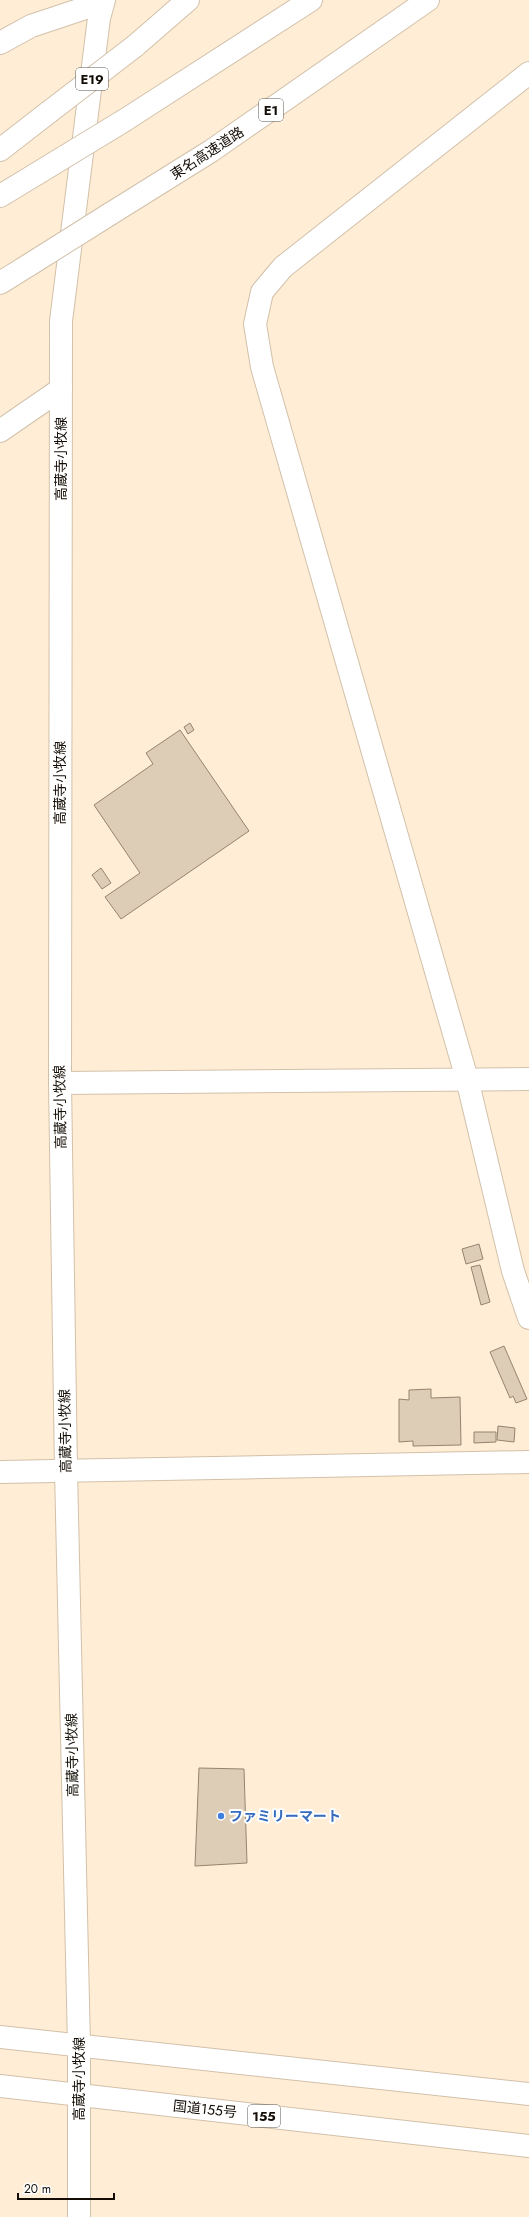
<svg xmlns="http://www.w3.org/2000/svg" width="529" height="2217" viewBox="0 0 529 2217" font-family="Jost,'Noto Sans JP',sans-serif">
	<rect width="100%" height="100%" fill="#ffedd6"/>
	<g fill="#decdb6" stroke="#94846f">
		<path d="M190,723L194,730L188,734L184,727Z"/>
		<path d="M180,730L249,831L121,919L105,897L140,873L94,805L153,764L146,753Z"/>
		<path d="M101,868L111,883L102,889L92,875Z"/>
		<path d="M479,1244L483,1259L466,1264L462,1249Z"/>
		<path d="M480,1265L490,1302L481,1305L471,1267Z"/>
		<path d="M504,1346L527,1399L516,1403L513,1396L510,1398L490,1352Z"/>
		<path d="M431,1389V1398L460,1397L461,1445L413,1446V1441L399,1442V1399L409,1400V1390Z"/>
		<path d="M498,1426L515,1428L514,1442L497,1440Z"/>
		<path d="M474,1432H496V1442L474,1443Z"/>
		<path d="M199,1768L244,1769L247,1863L195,1866Z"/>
	</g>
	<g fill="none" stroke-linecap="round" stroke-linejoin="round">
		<g stroke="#d2c1aa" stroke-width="24">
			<g id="minor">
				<path d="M0,43L31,26L103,2"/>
				<path d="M529,73L283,267L262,292L255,324L262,367L467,1079L513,1271L529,1318"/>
				<path d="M0,431L61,389"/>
				<path d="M60,1083L529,1079"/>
				<path d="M0,1472L529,1462"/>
			</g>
		</g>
		<g stroke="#d2c1aa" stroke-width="24">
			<path id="major" d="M79,2217V2046L66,1470L60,1083L61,321L99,18L104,0"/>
		</g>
		<g stroke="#d2c1aa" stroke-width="24">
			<g id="highway">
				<path d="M135,46L188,0"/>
				<path d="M125,120L311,0"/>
				<path d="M0,150L49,112"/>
				<path d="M0,196L38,173"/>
				<path d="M110,214L211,151L428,0"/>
				<path d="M0,283L29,265"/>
				<path d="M0,2037L529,2094"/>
				<path d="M0,2086L529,2146"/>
			</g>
		</g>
		<use href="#minor" stroke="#fff" stroke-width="22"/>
		<use href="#major" stroke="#fff" stroke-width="22"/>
		<use href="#highway" stroke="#fff" stroke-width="22"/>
		<g stroke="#d2c1aa" stroke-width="24" stroke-linecap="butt">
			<g id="highway-bridge">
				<path d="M49,112L135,46"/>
				<path d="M38,173L125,120"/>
				<path d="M29,265L110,214"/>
			</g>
		</g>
		<use href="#highway-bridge" stroke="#fff" stroke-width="22"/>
	</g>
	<circle fill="#3f7fe0" stroke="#fff" stroke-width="1.5" cx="221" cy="1816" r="4"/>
	<g text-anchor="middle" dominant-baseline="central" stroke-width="4" stroke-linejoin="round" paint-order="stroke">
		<g fill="#fff" stroke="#5a5651" stroke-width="1">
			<rect x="76" y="68" width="32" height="22" rx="3"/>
			<rect x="259" y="99" width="24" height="22" rx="3"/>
			<rect x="248" y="2105" width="32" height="22" rx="3"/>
		</g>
		<g font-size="13" font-weight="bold" fill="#130d06">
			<text x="92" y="79">E19</text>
			<text x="271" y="110">E1</text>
			<text x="264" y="2116">155</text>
		</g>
		<g font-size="14" fill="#130d06" stroke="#fff">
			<text transform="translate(207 153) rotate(-33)">東名高速道路</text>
			<text transform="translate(61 459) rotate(-90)">高蔵寺小牧線</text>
			<text transform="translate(60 783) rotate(-90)">高蔵寺小牧線</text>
			<text transform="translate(60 1107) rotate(-91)">高蔵寺小牧線</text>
			<text transform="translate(65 1431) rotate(-91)">高蔵寺小牧線</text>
			<text transform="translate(72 1755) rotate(-91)">高蔵寺小牧線</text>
			<text transform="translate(79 2079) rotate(-90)">高蔵寺小牧線</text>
			<text transform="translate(205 2109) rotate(6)">国道155号</text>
		</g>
		<g font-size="14" font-weight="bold" fill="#366cbe" stroke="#fff" text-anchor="start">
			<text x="229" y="1816">ファミリーマート</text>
		</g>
	</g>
	<path d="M18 2193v6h96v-6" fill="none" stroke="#130d06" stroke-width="2"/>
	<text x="24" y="2193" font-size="12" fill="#130d06" stroke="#ffffff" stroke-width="3" paint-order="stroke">20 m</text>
</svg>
